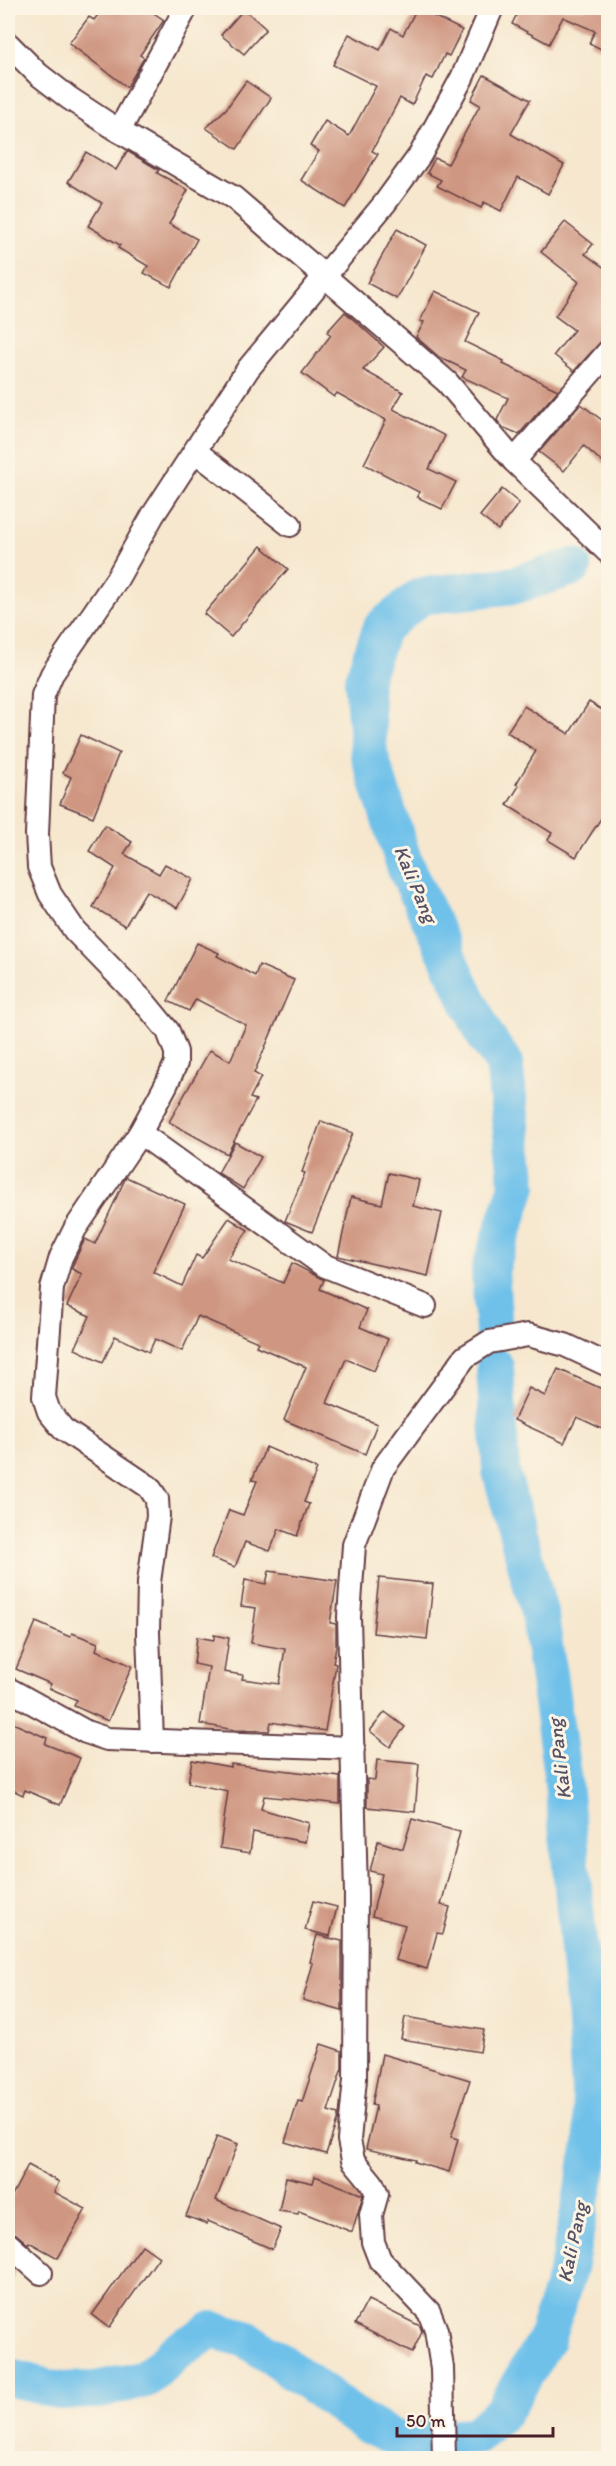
<svg xmlns="http://www.w3.org/2000/svg" width="616" height="2466" viewBox="0 0 616 2466" font-family="Itim,sans-serif">
	<rect width="100%" height="100%" fill="#fcf5e5"/>
	<filter id="ink" filterUnits="userSpaceOnUse"><feTurbulence type="fractalNoise" baseFrequency=".0167" numOctaves="2"/><feDisplacementMap in="SourceGraphic" scale="12" xChannelSelector="R" yChannelSelector="G"/><feConvolveMatrix kernelMatrix="1 2 1 2 8 2 1 2 1" color-interpolation-filters="sRGB"/></filter>
	<filter id="wash" filterUnits="userSpaceOnUse"><feTurbulence type="fractalNoise" baseFrequency=".008" numOctaves="4" result="noise"/><feDisplacementMap in="SourceGraphic" scale="24" xChannelSelector="R" yChannelSelector="G"/><feGaussianBlur stdDeviation="1.35" result="paint"/><feColorMatrix in="noise" values="0 0 0 0 0 0 0 0 0 0 0 0 0 0 0 0 0 1.4 0 .05"/><feComposite in="paint" operator="in"/></filter>
	<g filter="url(#wash)">
		<rect width="100%" height="100%" fill="#f6e7ce"/>
		<g fill="none" stroke-linecap="round" stroke-linejoin="round">
			<g stroke="#6fc1ea" stroke-width="38">
				<path d="M494,1333L490,1270L518,1186L504,1063L485,1036L405,866L369,754L363,680L382,627L421,596L515,585L573,567"/>
				<path d="M8,2377L59,2391L96,2390L146,2379L177,2351L212,2330L246,2339L279,2361L364,2423L384,2433L401,2440L475,2436L504,2410L546,2339L568,2269L593,2140L586,2024L563,1782L540,1616L501,1471L495,1367"/>
			</g>
		</g>
		<g id="blocks">
			<g fill="#cf9782">
				<path d="M103,8H146L164,20L140,55L144,58L127,87L69,43L89,17L94,20Z"/>
				<path d="M417,8L462,30L449,56L445,54L433,79L426,76L412,105L400,98L372,151L378,154L345,208L301,180L319,151L310,146L325,121L349,136L376,86L333,65L349,34L380,50L391,28L403,35Z"/>
				<path d="M520,8H609V53L589,43L595,31L563,17L549,44L512,24Z"/>
				<path d="M244,9L266,29L244,54L221,35Z"/>
				<path d="M484,75L530,100L511,134L564,165L548,194L518,177L501,211L484,202L481,208L437,186L441,180L427,173L435,158L448,164L480,105L471,100Z"/>
				<path d="M246,81L271,98L237,149L206,128L226,109Z"/>
				<path d="M127,151L159,170L157,173L188,190L169,224L197,239L171,287L144,273L148,266L118,248L120,245L88,226L102,203L68,182L86,152L116,170Z"/>
				<path d="M565,222L593,244L585,254L609,271V333L574,371L554,355L574,330L555,316L579,282L541,252Z"/>
				<path d="M397,229L426,245L397,299L367,283Z"/>
				<path d="M435,291L479,312L465,342L504,361L503,364L558,390L519,434L502,427L497,420L508,398L462,377L466,370L439,357L416,337L424,322L420,321Z"/>
				<path d="M345,312L384,347L363,370L403,392L393,409L445,436L429,469L456,482L442,509L417,497L419,492L364,464L386,420L337,393L334,397L302,373L331,335L327,332Z"/>
				<path d="M581,404L603,421L602,423L609,429V468L584,446L564,471L539,452Z"/>
				<path d="M502,489L519,503L498,530L480,516Z"/>
				<path d="M261,546L288,569L231,637L204,614Z"/>
				<path d="M589,702L609,714V806L576,857L548,840L552,833L507,805L519,786L516,784L536,751L507,732L524,706L569,734Z"/>
				<path d="M81,735L119,753L93,817L60,804L71,777L63,773Z"/>
				<path d="M105,825L132,842L124,854L159,874L165,864L193,879L177,908L146,891L125,926L93,907L115,868L89,851Z"/>
				<path d="M197,943L219,953L217,956L255,976L259,965L294,980L254,1073L261,1077L250,1098L256,1100L227,1154L169,1122L210,1050L230,1061L246,1025L196,999L189,1011L168,1001Z"/>
				<path d="M321,1121L353,1133L312,1232L285,1221L305,1173L302,1172Z"/>
				<path d="M235,1142L261,1157L243,1189L218,1173Z"/>
				<path d="M389,1173L419,1180L413,1206L442,1213L428,1276L338,1256L351,1197L382,1204Z"/>
				<path d="M126,1177L185,1204L153,1272L182,1286L196,1255L202,1258L229,1218L248,1230L228,1259L283,1283L292,1263L324,1280L320,1289L367,1310L360,1327L388,1339L374,1371L346,1359L327,1403L377,1424L365,1454L284,1420L306,1367L256,1346L258,1342L198,1316L182,1351L155,1339L149,1352L115,1336L103,1362L75,1349L90,1316L67,1306L82,1274L72,1269L74,1262L85,1239L95,1244Z"/>
				<path d="M558,1369L609,1392V1432L577,1417L564,1443L514,1420L529,1388L545,1396Z"/>
				<path d="M266,1447L317,1469L304,1502L309,1504L297,1536L279,1529L270,1551L245,1542L235,1567L211,1558L229,1510L243,1515L257,1481L252,1480Z"/>
				<path d="M269,1571L337,1581L330,1623L336,1624V1646L333,1663L336,1664L325,1731L271,1722L269,1731L235,1730L200,1724L209,1667L194,1664L197,1637L214,1640V1635L229,1638L224,1672L243,1675L242,1679L279,1684L285,1649L251,1643L256,1608L241,1606L245,1580L266,1584Z"/>
				<path d="M379,1578L433,1584L427,1639L373,1633Z"/>
				<path d="M36,1622L70,1637L72,1633L98,1643L96,1650L132,1666L108,1721L74,1706L77,1700L49,1688L51,1684L16,1669Z"/>
				<path d="M385,1712L405,1727L390,1747L370,1731Z"/>
				<path d="M8,1721L47,1738L45,1744L80,1758L60,1805L25,1790L23,1795L8,1788Z"/>
				<path d="M192,1760L231,1767V1764L340,1777V1804L264,1796L261,1809L309,1823L305,1842L253,1832L250,1853L220,1848L228,1791L188,1783Z"/>
				<path d="M377,1760L419,1764L415,1812L367,1807V1779L375,1780Z"/>
				<path d="M412,1819L460,1832L441,1905L450,1907L443,1934L437,1933L427,1969L395,1960L405,1925L372,1916L382,1874L370,1871L378,1841L403,1849Z"/>
				<path d="M313,1901L337,1907L330,1936L305,1930Z"/>
				<path d="M317,1935L342,1941V2011L303,2000L313,1963L310,1962Z"/>
				<path d="M405,2017L484,2030L480,2052L401,2039Z"/>
				<path d="M321,2044L342,2051V2068L328,2111L338,2114V2118L326,2154L285,2142L298,2101L302,2102Z"/>
				<path d="M382,2054L470,2080L451,2137L458,2139L449,2172L415,2162L416,2160L366,2149L376,2106L372,2105Z"/>
				<path d="M217,2136L238,2144L216,2200L281,2229L272,2249L208,2221L207,2224L186,2216Z"/>
				<path d="M28,2165L59,2182L54,2192L86,2209L58,2258L29,2242L28,2244L16,2234L8,2231V2203Z"/>
				<path d="M315,2176L363,2195L352,2232L299,2211L298,2214L279,2211L286,2177L313,2183Z"/>
				<path d="M142,2245L159,2257L109,2328L92,2315Z"/>
				<path d="M8,2262L16,2269L8,2289Z"/>
				<path d="M368,2300L420,2326L422,2332L412,2353L355,2324Z"/>
			</g>
		</g>
	</g>
	<g filter="url(#ink)">
		<use href="#blocks" fill-opacity="0" stroke="#643d43" stroke-width="1.5"/>
		<g fill="none" stroke-linecap="round" stroke-linejoin="round">
			<g stroke="#643d43" stroke-width="26">
				<g id="minor">
					<path d="M8,44L38,74L69,98L119,131L234,198L447,382L514,461L608,552"/>
					<path d="M119,131L186,8"/>
					<path d="M195,451L290,525"/>
					<path d="M514,461L608,352"/>
					<path d="M140,1133L323,1265L425,1306"/>
					<path d="M8,1689L86,1732L107,1739L353,1748"/>
					<path d="M152,1741L148,1633L149,1582L158,1516L157,1499L149,1487L63,1429L49,1412L44,1397L52,1288L61,1257L75,1229L140,1133L166,1085L176,1063V1052L168,1031L145,1003L75,931L50,894L39,867L37,834L43,695L52,674L117,579L153,515L248,369L385,203L420,155L462,78L492,8"/>
					<path d="M8,2244L41,2273"/>
					<path d="M444,2458L442,2368L436,2330L429,2312L380,2260L373,2242L371,2215L377,2194L372,2183L353,2160L349,2140L355,2079L356,1894L349,1617L354,1545L383,1468L465,1357L489,1342L528,1335L565,1345L608,1365"/>
				</g>
			</g>
			<use href="#minor" stroke="#fff" stroke-width="22"/>
		</g>
	</g>
	<g text-anchor="middle" dominant-baseline="central" stroke-width="6" stroke-linejoin="round" paint-order="stroke">
		<g font-size="20" font-style="italic" fill="#555064" stroke="#fcf5e5">
			<text transform="translate(416 884) rotate(67)">Kali Pang</text>
			<text transform="translate(559 1759) rotate(-97)">Kali Pang</text>
			<text transform="translate(572 2242) rotate(-78)">Kali Pang</text>
		</g>
	</g>
	<rect width="616" height="2466" fill="none" stroke="#fcf5e5" stroke-width="30"/>
	<path d="M397 2427v9h156v-9" fill="none" stroke="#4a1f2b" stroke-width="3"/>
	<text x="406" y="2427" font-size="18" fill="#4a1f2b" stroke="#fcf5e5" stroke-width="4.5" paint-order="stroke">50 m</text>
</svg>
